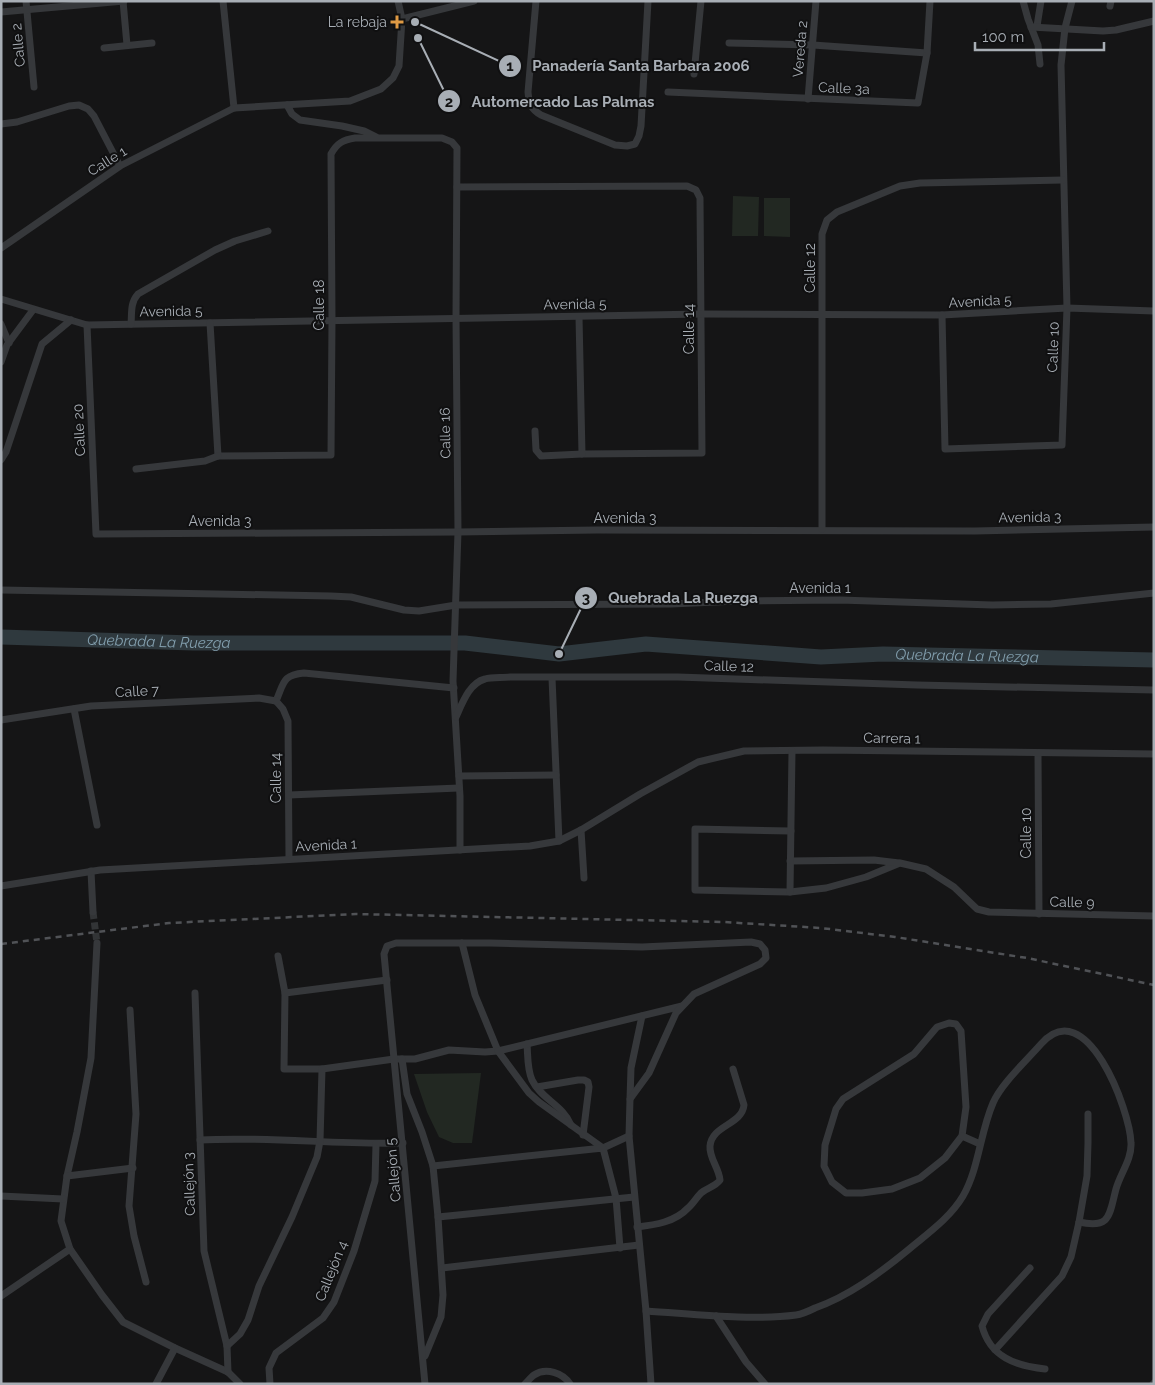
<svg xmlns="http://www.w3.org/2000/svg" width="1155" height="1385" viewBox="0 0 1155 1385" font-family="Raleway,sans-serif">
	<rect width="100%" height="100%" fill="#151516"/>
	<g fill="#222822">
		<path d="M733,196L759,197L758,236H732Z"/>
		<path d="M764,198H790V237L764,236Z"/>
		<path d="M481,1073L472,1143H453L439,1137L427,1112L414,1074Z"/>
	</g>
	<g fill="none" stroke-linecap="round" stroke-linejoin="round">
		<path stroke="#2f393e" stroke-width="15" id="s1" d="M1,637L193,643H465L559,654L646,644L821,657L883,654L1154,660"/>
		<path stroke="#323436" stroke-width="7" stroke-dasharray="7 3.5" stroke-linecap="butt" d="M93,912L97,943"/>
		<g stroke="#36383b" stroke-width="7">
			<path d="M26,1L34,87"/>
			<path d="M123,1L127,45"/>
			<path d="M223,1L234,108"/>
			<path d="M536,1L528,92C529,104 531,109 541,115L615,145L627,146L635,144L639,136L641,126L648,1"/>
			<path d="M1023,1L1028,19L1038,45L1040,64"/>
			<path d="M1110,6L1111,1"/>
			<path d="M1,12L124,1"/>
			<path d="M402,19L474,1"/>
			<path d="M1037,26L1041,1"/>
			<path d="M1031,27L1103,31L1116,30L1154,21"/>
			<path d="M729,43L813,45L927,53"/>
			<path d="M104,48L152,43"/>
			<path d="M694,74L701,1"/>
			<path d="M668,92L918,103L927,53L930,1"/>
			<path d="M808,99L816,1"/>
			<path d="M287,105L292,114L300,120L342,126L364,131L376,137"/>
			<path d="M1,124L17,122L69,106L79,105L88,109L94,116L120,166"/>
			<path d="M457,187L687,186L696,190L700,198L702,453L582,454L579,317"/>
			<path d="M1,248L120,166L234,108L350,101L381,89L393,78L399,66L402,19L398,1"/>
			<path d="M1,299L87,325L702,314L942,315L1067,308L1154,311"/>
			<path d="M942,315L945,449L1062,445L1067,308L1061,65L1065,28L1072,1"/>
			<path d="M210,323L218,456L331,455L332,320L331,154C337,143 343,140 355,138H442L452,142L457,148L456,318L458,532L453,681L460,796V850"/>
			<path d="M1,324L9,343"/>
			<path d="M131,324C132,313 130,303 138,294L215,250L235,241L268,231"/>
			<path d="M87,325L96,534L458,532L597,530L975,531L1154,527"/>
			<path d="M1,362L7,345L33,310"/>
			<path d="M535,431L536,450L541,456L582,454"/>
			<path d="M1,460L6,452L42,344L71,320"/>
			<path d="M136,469L205,461L218,456"/>
			<path d="M822,529V234L827,220L837,212L900,186L920,183L1063,180"/>
			<path d="M1,590L331,596L351,597L404,610L419,611L456,605L671,604L738,601L840,600L992,605L1051,604L1154,593"/>
			<path d="M552,678L559,841"/>
			<path d="M276,701C284,683 282,675 304,673L454,688"/>
			<path d="M276,701L283,709L288,721L289,859"/>
			<path d="M74,709L97,825"/>
			<path d="M456,717C462,704 469,683 485,679C492,677 502,678 510,677H678L917,685L1154,690"/>
			<path d="M1,720L91,706L259,698L276,701"/>
			<path d="M1038,753L1039,914"/>
			<path d="M459,776L556,775"/>
			<path d="M289,795L459,788"/>
			<path d="M581,830L584,878"/>
			<path d="M791,831L695,829V890L790,892L826,888L866,877L900,863L926,869L954,887L977,909L989,912L1154,916"/>
			<path d="M790,861L874,860L899,863"/>
			<path d="M91,871L93,912"/>
			<path d="M1,886L100,870L530,846L559,841L581,830L640,794L698,762L744,751L823,750L1154,754"/>
			<path d="M790,892L792,751"/>
			<path d="M97,943L91,1058L77,1132L67,1176L61,1221L70,1249L102,1295L123,1322L175,1348L228,1372L240,1384"/>
			<path d="M278,956L285,993"/>
			<path d="M387,980L285,993L284,1069H322L394,1059H415L449,1050L485,1052L498,1051L475,995L462,943"/>
			<path d="M195,993L204,1251L227,1346L228,1372"/>
			<path d="M130,1010L136,1114L129,1206L134,1236L146,1282"/>
			<path d="M949,1023L956,1024L961,1031L966,1107L962,1136L945,1158L920,1178L892,1189L862,1193H846L832,1182L824,1166L825,1145L836,1109L843,1099L914,1054L937,1027Z"/>
			<path d="M527,1044C528,1056 527,1069 532,1080C541,1099 563,1105 571,1125"/>
			<path d="M402,1059L407,1094L422,1132L433,1166L438,1217L443,1295L441,1317L425,1356"/>
			<path d="M537,1087L578,1080H584L588,1082L589,1087L583,1135"/>
			<path d="M630,1099L631,1068L642,1016"/>
			<path d="M629,1136L603,1148L539,1102L529,1093L498,1051L682,1006"/>
			<path d="M962,1136L980,1144"/>
			<path d="M200,1140C268,1136 335,1145 403,1143"/>
			<path d="M433,1166L603,1148L616,1198L620,1248"/>
			<path d="M67,1176L133,1168"/>
			<path d="M1,1196L63,1199"/>
			<path d="M438,1217L634,1197"/>
			<path d="M637,1227C655,1225 675,1222 688,1208C693,1204 696,1198 701,1193C708,1187 715,1187 720,1180C719,1168 709,1158 710,1146C712,1125 742,1125 744,1105L733,1069"/>
			<path d="M442,1268L639,1245"/>
			<path d="M1030,1268L988,1314L982,1326C990,1357 1016,1366 1045,1369"/>
			<path d="M1,1296L70,1249"/>
			<path d="M646,1311C694,1314 749,1321 796,1315C803,1314 809,1311 815,1308C849,1296 880,1273 908,1250C927,1234 950,1218 963,1196C979,1168 980,1133 993,1103C1001,1084 1027,1060 1041,1044C1086,992 1130,1110 1131,1143C1132,1159 1120,1174 1116,1189C1109,1215 1111,1229 1079,1222"/>
			<path d="M716,1316L746,1362L765,1384"/>
			<path d="M227,1346L240,1334L248,1320L259,1286L292,1217L317,1157L320,1141L322,1069"/>
			<path d="M995,1350L1062,1276L1071,1257L1079,1222L1087,1176L1088,1143V1114"/>
			<path d="M156,1384L175,1348"/>
			<path d="M270,1384L269,1368L276,1353L323,1318L334,1302L354,1251L375,1181L376,1144"/>
			<path d="M425,1384L384,954L387,946L396,943H490L642,947L751,942L760,944L765,950L766,958L760,964L694,994L676,1013L649,1073L630,1099L629,1136L646,1311L651,1384"/>
			<path d="M525,1384C528,1381 531,1377 534,1375C546,1367 563,1373 570,1384"/>
			<path d="M1153,1384L1154,1383"/>
		</g>
		<path stroke="#505256" stroke-width="2.5" stroke-dasharray="6 5" stroke-linecap="butt" d="M1,944L169,923L356,914L724,922L821,928L895,937L1027,958L1154,985"/>
	</g>
	<path fill="#df9a44" stroke="#101011" stroke-width="2" d="M394.5 14.5h5v5h5v5h-5v5h-5v-5h-5v-5h5z"/>
	<g text-anchor="middle" dominant-baseline="central" stroke-width="4" stroke-linejoin="round" paint-order="stroke">
		<g font-size="14" fill="#a8aeb5" stroke="#101011" text-anchor="end">
			<text x="387" y="22">La rebaja</text>
		</g>
		<g font-size="14" fill="#a8aeb5" stroke="#101011">
			<text transform="translate(18 45) rotate(-95)">Calle 2</text>
			<text transform="translate(800 49) rotate(-85)">Vereda 2</text>
			<text transform="translate(844 88) rotate(2)">Calle 3a</text>
			<text transform="translate(107 161) rotate(-32)">Calle 1</text>
			<text transform="translate(810 268) rotate(-90)">Calle 12</text>
			<text transform="translate(980 301) rotate(-3)">Avenida 5</text>
			<text transform="translate(575 304) rotate(-1)">Avenida 5</text>
			<text transform="translate(319 305) rotate(-90)">Calle 18</text>
			<text transform="translate(171 311) rotate(-1)">Avenida 5</text>
			<text transform="translate(689 329) rotate(-90)">Calle 14</text>
			<text transform="translate(1053 347) rotate(-88)">Calle 10</text>
			<text transform="translate(79 430) rotate(-93)">Calle 20</text>
			<text transform="translate(445 433) rotate(-91)">Calle 16</text>
			<text transform="translate(1030 517) rotate(-1)">Avenida 3</text>
			<text x="625" y="518">Avenida 3</text>
			<text x="220" y="521">Avenida 3</text>
			<text x="820" y="588">Avenida 1</text>
			<text transform="translate(729 666) rotate(2)">Calle 12</text>
			<text transform="translate(137 691) rotate(-3)">Calle 7</text>
			<text transform="translate(892 738) rotate(1)">Carrera 1</text>
			<text transform="translate(276 778) rotate(-90)">Calle 14</text>
			<text transform="translate(1026 833) rotate(-90)">Calle 10</text>
			<text transform="translate(326 845) rotate(-3)">Avenida 1</text>
			<text transform="translate(1072 902) rotate(1)">Calle 9</text>
			<text transform="translate(393 1170) rotate(-95)">Callejón 5</text>
			<text transform="translate(189 1184) rotate(-92)">Callejón 3</text>
			<text transform="translate(331 1271) rotate(-68)">Callejón 4</text>
		</g>
		<g font-size="15" font-style="italic" fill="#829ead" stroke="#101011">
			<text stroke="none"><textPath href="#s1" startOffset="158">Quebrada La Ruezga</textPath></text>
			<text stroke="none"><textPath href="#s1" startOffset="968">Quebrada La Ruezga</textPath></text>
		</g>
	</g>
	<path fill="none" stroke="#a8aeb5" stroke-width="2" d="M415 22L510 66M418 38L449 101M559 654L586 598"/>
	<g fill="#a8aeb5" stroke="#101011" stroke-width="2">
		<circle cx="415" cy="22" r="5"/>
		<circle cx="418" cy="38" r="5"/>
		<circle cx="559" cy="654" r="5"/>
		<circle cx="510" cy="66" r="12"/>
		<circle cx="449" cy="101" r="12"/>
		<circle cx="586" cy="598" r="12"/>
	</g>
	<g font-size="15" text-anchor="middle" font-weight="bold" fill="#111">
		<text x="510" y="71">1</text>
		<text x="449" y="107">2</text>
		<text x="586" y="603">3</text>
	</g>
	<g font-size="15" text-anchor="middle" font-weight="bold" fill="#a8aeb5" stroke="#101011" stroke-width="4" stroke-linejoin="round" paint-order="stroke">
		<text x="641" y="71">Panadería Santa Barbara 2006</text>
		<text x="563" y="107">Automercado Las Palmas</text>
		<text x="683" y="603">Quebrada La Ruezga</text>
	</g>
	<rect width="1155" height="1385" fill="none" stroke="#a8aeb5" stroke-width="5"/>
	<path d="M975 42v8h129v-8" fill="none" stroke="#a8aeb5" stroke-width="2.5"/>
	<text x="982" y="42" font-size="15" fill="#a8aeb5" stroke="#101011" stroke-width="4" paint-order="stroke">100 m</text>
</svg>
